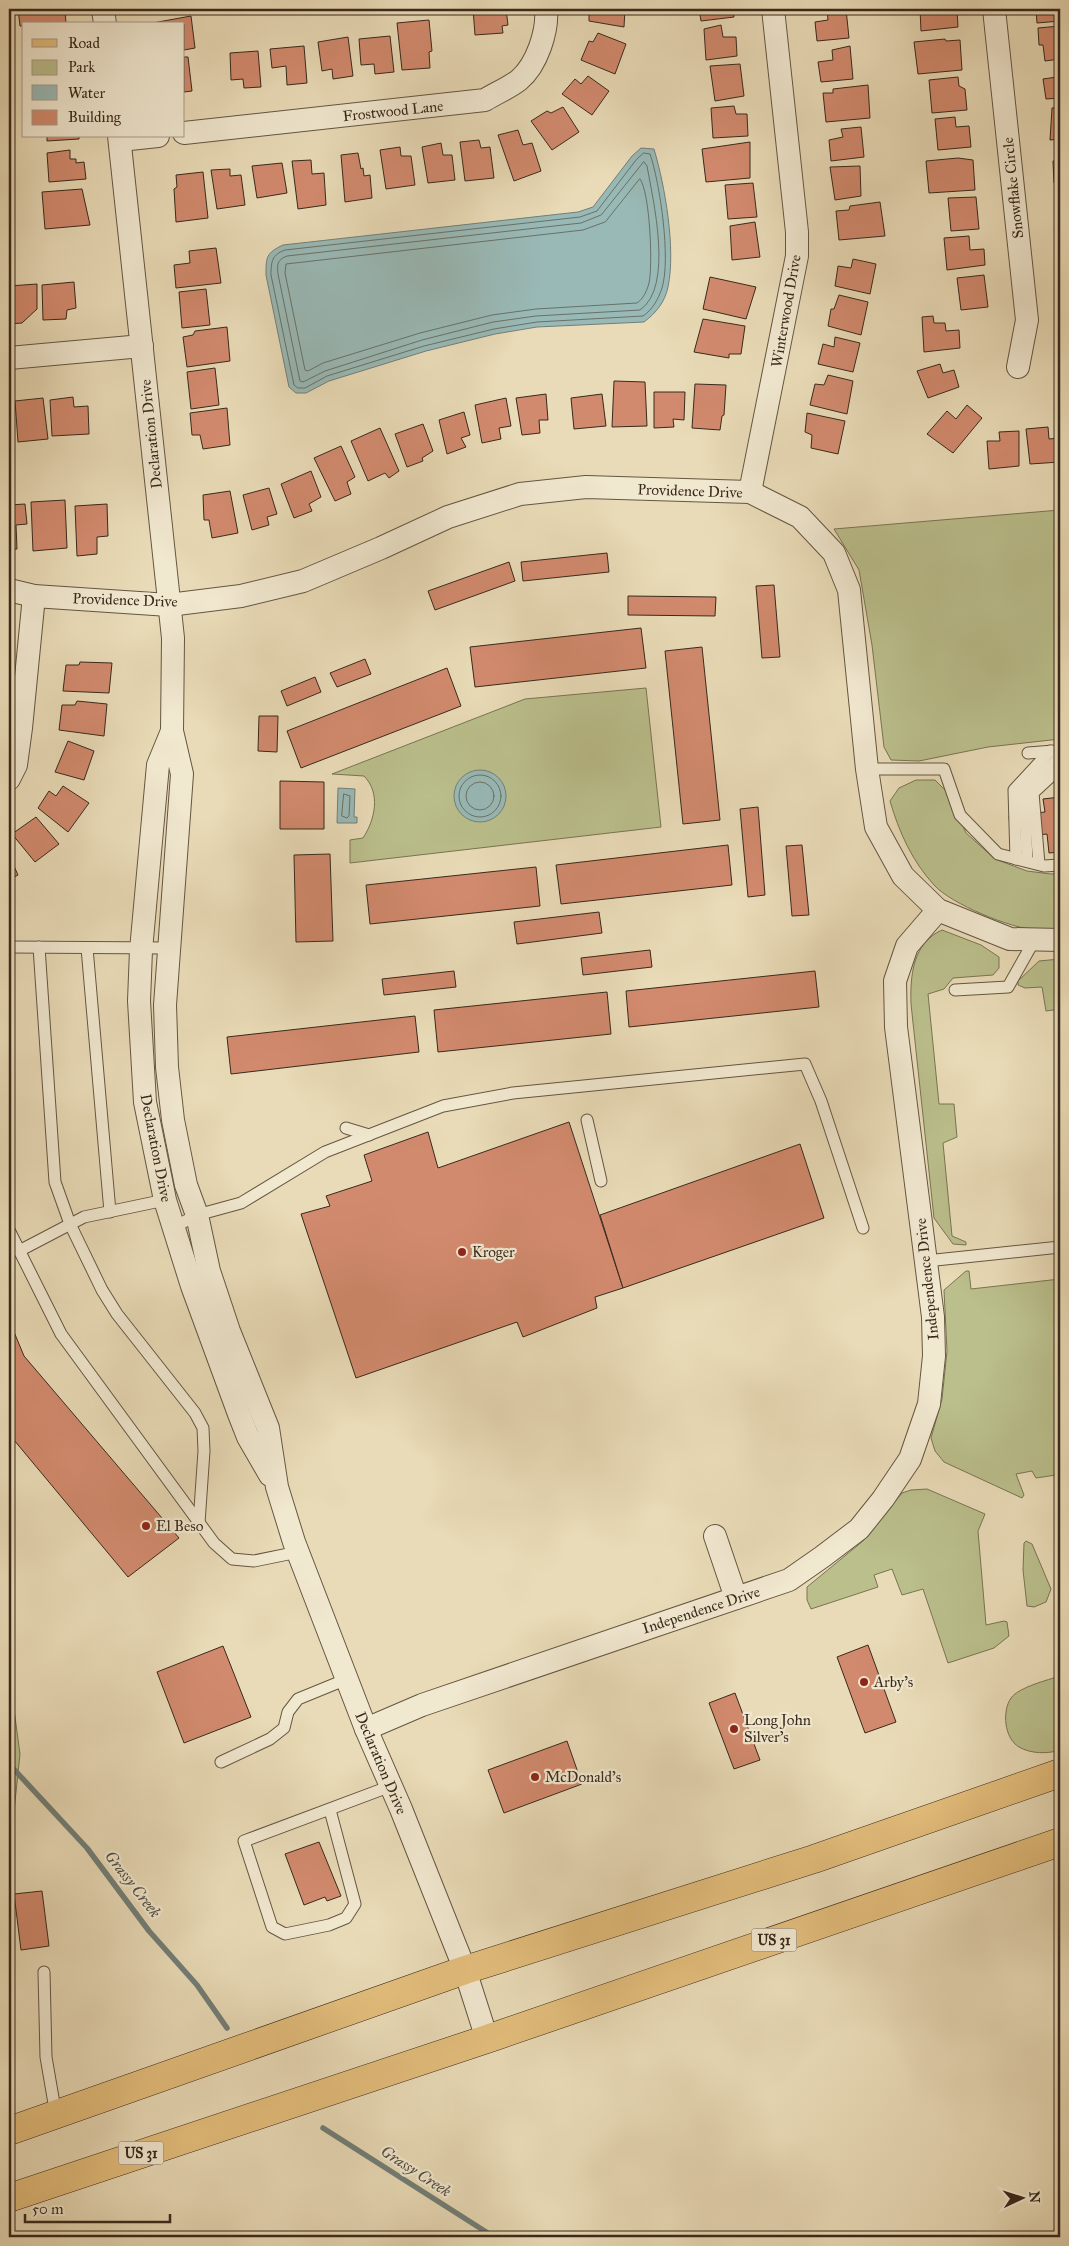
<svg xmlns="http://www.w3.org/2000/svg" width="1069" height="2246" viewBox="0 0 1069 2246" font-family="'IM FELL Great Primer',serif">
	<rect width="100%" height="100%" fill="#e9dbb7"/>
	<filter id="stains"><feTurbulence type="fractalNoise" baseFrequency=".004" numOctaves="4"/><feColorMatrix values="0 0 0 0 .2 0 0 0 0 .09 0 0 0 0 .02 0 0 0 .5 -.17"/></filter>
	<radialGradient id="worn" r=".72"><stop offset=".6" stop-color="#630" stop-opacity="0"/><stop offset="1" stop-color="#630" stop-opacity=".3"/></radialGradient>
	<g fill="#babf8c" stroke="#797454">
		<path d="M1060,510V739L988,747L919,761L891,760L884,747L872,645L859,570L834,529Z"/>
		<path d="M646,688L661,827L350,863V840L363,838C375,820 381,793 364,776L332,774L525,699Z"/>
		<path d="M916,780H935L947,792L966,833L995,859L1027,871L1051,874L1060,873V928C1053,929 1045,930 1037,930C1012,929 951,904 934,885C912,861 899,832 890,801L899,788Z"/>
		<path d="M942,930L981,945L999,957V968L993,975L953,978L944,989L928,994L939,1104H954L957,1137L943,1143L952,1236L966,1242V1245L953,1244L934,1218L911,1004C910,975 913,943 942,930Z"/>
		<path d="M1060,959V1009L1046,1011L1042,987L1025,988L1018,985V981L1039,961Z"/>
		<path d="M966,1271H969L971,1289L1060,1279V1480L1058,1482L1056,1475L1036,1478L1032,1471L1016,1474L1024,1495L1022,1498L944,1462L935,1451L931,1438L942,1399L947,1351L944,1290Z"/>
		<path d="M927,1489L985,1514L978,1531L986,1625L1004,1621L1007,1622L1009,1636L994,1648L948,1663L923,1589L902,1595L892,1569L874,1575L878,1587L811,1609L807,1600V1587L863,1541L902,1493L911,1490Z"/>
		<path d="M1026,1541L1032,1544L1051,1589L1046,1602L1034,1607L1027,1606L1023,1570L1024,1543Z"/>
		<path d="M9,1629L12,1695L20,1754L13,1821L11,1888H9Z"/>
		<path d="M1060,1676V1750C1048,1754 1031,1754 1019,1747C1004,1738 1002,1711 1011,1698C1019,1687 1048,1680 1060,1676Z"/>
	</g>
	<g fill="#99b9b6" stroke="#727f78">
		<path d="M641,148L654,149C665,186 676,249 668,287C665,302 656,313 644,322L537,327L495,334L426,351L329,381L306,393H296L289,387L266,275C266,257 266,253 283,245L578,212L593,207L632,156Z"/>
		<circle cx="480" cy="796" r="26"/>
		<path d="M338,788L355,789L354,817H357V823H337Z"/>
	</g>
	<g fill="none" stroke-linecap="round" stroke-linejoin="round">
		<g stroke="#687168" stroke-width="1">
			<path d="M644,153L650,154C660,183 671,259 662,288C658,300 652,310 643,316L537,322L494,329L424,346L327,376L305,388H298L294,385L271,275C271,261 272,255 285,250L580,217L597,211L636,160Z"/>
			<path d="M644,162L647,166C653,200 674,287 640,310L536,316L493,322L422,340L325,371L303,382L300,381L278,274C277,264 277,260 287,256L581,223L601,215Z"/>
			<path d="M640,179C650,192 653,266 649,283C647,291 643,299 637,303L536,309L492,315L420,333L323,363L308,371L305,370L285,273L286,264L583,230L605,222Z"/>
			<circle cx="480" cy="796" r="21"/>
			<circle cx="480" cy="796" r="14"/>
			<path d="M344,794L350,796L349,816L347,818L342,816Z"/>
		</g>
		<g stroke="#727f78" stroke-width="5.5">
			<path d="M9,1764L87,1848L149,1931L197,1985L227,2028"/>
			<path d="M323,2128L494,2237"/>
		</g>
	</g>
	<g fill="#d28a6e" stroke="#38291b">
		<path d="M18,9H65L66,24H24V26H20Z"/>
		<path d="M473,9H506L508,25L502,26L503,33L475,35Z"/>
		<path d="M589,9H625L624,27L589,21Z"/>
		<path d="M699,9H733L734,17L701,21Z"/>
		<path d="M827,9H846L849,38L817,41L815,22L828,20Z"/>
		<path d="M920,9H957L958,27L921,31Z"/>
		<path d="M1036,9H1060V21L1037,23Z"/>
		<path d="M191,16L195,48L184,50V24H147Z"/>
		<path d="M429,20L432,51L429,52L430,68L402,70L397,23Z"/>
		<path d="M721,25L723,37H736L737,56L706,60L704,29Z"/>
		<path d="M1060,26V59L1045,61L1043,45H1039L1038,28Z"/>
		<path d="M598,33L626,44L615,74L581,60L589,41L593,42Z"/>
		<path d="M390,36L394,72L375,74L374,64L361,65L359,39Z"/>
		<path d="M348,37L353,76L333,79L332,69L322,71L318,42Z"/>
		<path d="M945,39L946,41L960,40L962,70L918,74L914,42Z"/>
		<path d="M304,46L307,83L287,85L286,66L272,68L270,49Z"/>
		<path d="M850,46L853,79L821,82L818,62L833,60L832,50Z"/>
		<path d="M258,51L261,87L244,88L243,79L231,80L230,53Z"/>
		<path d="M184,57H188L192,91L184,92Z"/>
		<path d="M740,64L744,96L715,101L710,66Z"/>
		<path d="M1056,67H1060V98L1046,99L1043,79L1057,77Z"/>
		<path d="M588,76L609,91L592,115L562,94L575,79L581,84Z"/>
		<path d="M958,77L959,86L965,89L967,110L932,113L929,80Z"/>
		<path d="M868,85L870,118L826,122L823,93H833V89Z"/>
		<path d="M734,106L736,114H747L748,136L713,138L711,108Z"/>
		<path d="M563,107L579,132L552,150L531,121L547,111L551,113Z"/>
		<path d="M1060,107V139L1050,140L1052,108Z"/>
		<path d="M955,117L956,127L969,126L971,147L938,150L935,119Z"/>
		<path d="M861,127L864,157L831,161L829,140L843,137L841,129Z"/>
		<path d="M518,130L523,145L532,143L541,171L514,181L498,135Z"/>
		<path d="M47,136H79V139L47,141Z"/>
		<path d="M479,140L481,148L490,147L494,178L465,181L460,142Z"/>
		<path d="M750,142V178L706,182L702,149Z"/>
		<path d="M441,143L443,155H452L455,180L428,183L422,147Z"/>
		<path d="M400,147L401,156H411L415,185L386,189L380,150Z"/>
		<path d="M70,150V159H76V163L84,162L86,179L49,182L47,153Z"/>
		<path d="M358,153L361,169L363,168L364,176L370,175L372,198L345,202L341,155Z"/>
		<path d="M958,158L973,160L975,190L929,193L926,161Z"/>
		<path d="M311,160L312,174L324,173L326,205L298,209L292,161Z"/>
		<path d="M1060,160V182L1054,183L1053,161Z"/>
		<path d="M282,163L287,193L257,198L252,166Z"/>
		<path d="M860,166L861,196L835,200L830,167Z"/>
		<path d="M230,169V176L241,175L245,205L217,209L211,170Z"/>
		<path d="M203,172L208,218L176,222L174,189L177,187L176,175Z"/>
		<path d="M753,183L757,217L728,219L725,185Z"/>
		<path d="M82,189L90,225L45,229L42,192Z"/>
		<path d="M1055,190H1060V219H1059Z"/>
		<path d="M976,197L979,229L951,231L948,198Z"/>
		<path d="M880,202L885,236L839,240L836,211L849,210L850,206Z"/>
		<path d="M755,222L760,257L732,260L730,226Z"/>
		<path d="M969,236L970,250L984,249L985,265L947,270L944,238Z"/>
		<path d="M216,248L221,283L176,288L174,265L190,263L189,251Z"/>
		<path d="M853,259L876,264L870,294L835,286L838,266L851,268Z"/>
		<path d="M984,275L988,307L961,310L957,278Z"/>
		<path d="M710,277L756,287L746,319L703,309Z"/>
		<path d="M74,282L76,308L67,310L66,319L43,320L42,285Z"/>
		<path d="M37,284V309L22,323L9,324V286Z"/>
		<path d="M206,289L210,325L182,328L179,292Z"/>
		<path d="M839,295L868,302L861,335L828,326L831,309H834Z"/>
		<path d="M933,316L934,323H945L946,331L959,330L960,348L924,352L922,317Z"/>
		<path d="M703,319L745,326L741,354H729V358L694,352Z"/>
		<path d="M227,327L230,361L187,367L183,337L193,335L195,331Z"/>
		<path d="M835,337L860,343L853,372L818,364L823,344L834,347Z"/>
		<path d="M940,364L943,373L954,370L959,387L928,398L917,371Z"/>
		<path d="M215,368L219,405L191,409L187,372Z"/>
		<path d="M828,375L853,381L847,414L810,405L815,384L824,385Z"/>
		<path d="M614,381L645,382L647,426L612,427Z"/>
		<path d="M695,384L726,385L724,415L722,416L720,430L692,428Z"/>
		<path d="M654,392H685L684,420L673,419L674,427L654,428Z"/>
		<path d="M546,394L548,420H539L540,433L522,435L516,398Z"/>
		<path d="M602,394L606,426L574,429L571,398Z"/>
		<path d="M73,397L74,407L88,406L89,434L52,436L50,400Z"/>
		<path d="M43,398L48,439L18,442L15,401Z"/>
		<path d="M506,398L511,426L499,428L501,439L482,443L475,405Z"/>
		<path d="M967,405L982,418L953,453L927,434L947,411L956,419Z"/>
		<path d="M227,408L230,445L203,449L200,435H192L190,413Z"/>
		<path d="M464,412L470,435L461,438L466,447L447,454L439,420Z"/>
		<path d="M807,413L845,421L838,454L811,448L812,435L805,432Z"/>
		<path d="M423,424L433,451L422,458L423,461L407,467L395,434Z"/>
		<path d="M1048,427L1049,439L1059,438L1060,462L1030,464L1026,429Z"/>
		<path d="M380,428L399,471L389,478L385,473L368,481L351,441Z"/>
		<path d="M1019,431V466L989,469L987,441H1000L999,432Z"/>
		<path d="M341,446L355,477L347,482L351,494L335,501L314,458Z"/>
		<path d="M311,471L321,497L309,504L312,511L294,518L281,484Z"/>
		<path d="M269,488L277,514L267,517L269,525L252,530L243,495Z"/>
		<path d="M230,491L238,533L212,538L209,520H204L203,495Z"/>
		<path d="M65,500L67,548L33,551L31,502Z"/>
		<path d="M25,504L27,524L16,525L17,549L9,550V505Z"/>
		<path d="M107,504L108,536L97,537V554L77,556L75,506Z"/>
		<path d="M607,553L609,572L523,581L521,562Z"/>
		<path d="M509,562L515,581L435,610L428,591Z"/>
		<path d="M774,585L780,657L762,658L756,586Z"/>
		<path d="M628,596L716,597L715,616L628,615Z"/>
		<path d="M641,628L646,668L475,687L470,647Z"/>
		<path d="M702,647L720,820L683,824L665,651Z"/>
		<path d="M365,659L371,674L337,687L330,673Z"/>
		<path d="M80,662L112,663L109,693L63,691L66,665H79Z"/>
		<path d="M447,668L461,706L301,768L287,731Z"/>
		<path d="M315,677L321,692L287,706L281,691Z"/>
		<path d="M77,701L107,704L104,736L59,730L62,705H75Z"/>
		<path d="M259,716H278L277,752L258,751Z"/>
		<path d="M68,741L94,751L84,780L55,772Z"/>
		<path d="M280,781L324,782V829H280Z"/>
		<path d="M63,786L89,803L68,832L38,808L49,791L56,796Z"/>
		<path d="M1060,797V852L1049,853L1047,834L1011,838L1009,816L1045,812L1043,799Z"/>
		<path d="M758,807L765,895L748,897L740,809Z"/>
		<path d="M36,817L59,844L35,862L12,834Z"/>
		<path d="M728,845L732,885L561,904L556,865Z"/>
		<path d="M802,845L809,915L792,916L786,846Z"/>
		<path d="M330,854L333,941L296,942L294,855Z"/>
		<path d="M9,855L18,875L9,880Z"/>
		<path d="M536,867L540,906L370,924L366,885Z"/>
		<path d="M599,912L602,933L517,944L514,922Z"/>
		<path d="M650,950L652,967L583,975L581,958Z"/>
		<path d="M454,971L456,987L384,995L382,979Z"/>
		<path d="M815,971L819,1007L629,1027L626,991Z"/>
		<path d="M607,992L611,1034L438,1052L434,1010Z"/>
		<path d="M415,1016L419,1052L231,1074L227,1037Z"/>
		<path d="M1060,1045V1098L1055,1046Z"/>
		<path d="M569,1122L623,1288L595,1297L597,1308L523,1337L517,1322L356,1378L301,1214L330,1206L326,1196L372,1181L364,1155L428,1132L438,1168Z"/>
		<path d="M800,1144L824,1218L623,1288L600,1215Z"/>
		<path d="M9,1320L24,1356L179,1538L128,1577L9,1434Z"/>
		<path d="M868,1645L896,1722L865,1733L837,1657Z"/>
		<path d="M223,1646L251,1717L184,1743L157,1672Z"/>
		<path d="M735,1693L760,1760L734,1769L709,1703Z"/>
		<path d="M567,1741L582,1784L504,1813L488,1770Z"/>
		<path d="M319,1842L341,1896L327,1901L325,1897L304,1905L285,1854Z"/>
		<path d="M42,1891L49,1946L21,1950L14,1894Z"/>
	</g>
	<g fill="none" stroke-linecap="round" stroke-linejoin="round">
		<g stroke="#645642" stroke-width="13">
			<g id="lane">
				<path d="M1028,753L1054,751"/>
				<path d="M867,769H944L960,815L998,854L1044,866L1060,865"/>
				<path d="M1016,859L1014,790L1050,751"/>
				<path d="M1027,861L1024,791L1060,757"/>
				<path d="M1039,864L1033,793L1060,768"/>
				<path d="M9,947L167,948"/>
				<path d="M39,947L55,1182L70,1224L102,1290L117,1314L195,1413L203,1428L204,1451L199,1523"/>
				<path d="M87,948L110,1212"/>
				<path d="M955,990L1008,987L1035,939"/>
				<path d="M587,1120L601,1181"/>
				<path d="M346,1128L369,1135"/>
				<path d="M174,1227L197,1215L241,1203L325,1152L443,1106L513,1093L805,1064L821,1101L863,1228"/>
				<path d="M9,1230L61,1334L214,1543L232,1559L254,1561L298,1552"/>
				<path d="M19,1251L84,1217L165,1200"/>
				<path d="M926,1261L1060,1247"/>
				<path d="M221,1762L270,1739L284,1728L288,1712L298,1699L347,1679"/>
				<path d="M330,1810L355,1904L346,1918L329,1925L285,1934L272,1927L244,1841L391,1786"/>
				<path d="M44,1972L46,2057L56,2115"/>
			</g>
		</g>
		<g stroke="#645642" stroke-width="24">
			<g id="street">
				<path d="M103,9L105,24"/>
				<path d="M994,9L1027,320L1018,367"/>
				<path d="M184,133L485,100C496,93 509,88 519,80C537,65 548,31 546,9"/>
				<path d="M119,136L173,638L172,731L182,774L165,1005L167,1067L173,1120L186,1185L197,1215L209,1271L229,1331L268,1428L277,1487L294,1542L366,1729L401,1809L465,1970L487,2039"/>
				<path d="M120,140L158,136"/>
				<path d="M9,358L142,346"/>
				<path d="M750,492L797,256V232L773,9"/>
				<path d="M9,590L34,596L169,605L241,596L303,581L381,548L448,517L520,494L586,487L750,492L800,517L834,553L849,590L867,769L876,827L903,876L938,910L1010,939L1060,940"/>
				<path d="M172,731L158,765L141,950L139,1001L145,1102L165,1200L192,1286L239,1414L248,1437L270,1475"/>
				<path d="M9,779L16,765L21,728L34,596"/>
				<path d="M715,1536L736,1598"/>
				<path d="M366,1729L422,1705L789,1580L822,1557L859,1529L883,1499L910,1459L929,1404L934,1356L933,1317L896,1027L895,981L907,946L938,910"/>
			</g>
		</g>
		<g stroke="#38291b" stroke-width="29">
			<g id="primary">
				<path d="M9,2131L465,1970L814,1859L1060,1773"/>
				<path d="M9,2198L487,2039L1060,1842"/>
			</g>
		</g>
		<use href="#lane" stroke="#f1e8d0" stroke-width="11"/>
		<use href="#street" stroke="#f1e8d0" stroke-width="22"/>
		<use href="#primary" stroke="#e4be7c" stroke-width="28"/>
	</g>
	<g fill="#8f2418" stroke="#f1e8d0" stroke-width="2">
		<circle cx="462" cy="1252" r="5"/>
		<circle cx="146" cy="1526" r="5"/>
		<circle cx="864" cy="1682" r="5"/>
		<circle cx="734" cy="1729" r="5"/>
		<circle cx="535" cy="1777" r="5"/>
	</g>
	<g text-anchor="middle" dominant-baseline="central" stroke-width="4.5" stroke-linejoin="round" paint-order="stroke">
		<g fill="#f1e8d0" stroke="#706251" stroke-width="1">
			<rect x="751.5" y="1928.5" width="45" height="23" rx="4"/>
			<rect x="118.5" y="2141.5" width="45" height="23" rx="4"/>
		</g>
		<g font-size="14" font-weight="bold" fill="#38291b">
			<text x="774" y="1940">US 31</text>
			<text x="141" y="2153">US 31</text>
		</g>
		<g font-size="15" fill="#38291b" stroke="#f1e8d0">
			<text transform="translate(393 111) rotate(-6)">Frostwood Lane</text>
			<text transform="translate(1013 188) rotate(-96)">Snowflake Circle</text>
			<text transform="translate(786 311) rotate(-80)">Winterwood Drive</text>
			<text transform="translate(151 434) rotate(-96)">Declaration Drive</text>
			<text transform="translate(690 491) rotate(2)">Providence Drive</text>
			<text transform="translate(125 600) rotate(2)">Providence Drive</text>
			<text transform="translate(156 1148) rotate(79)">Declaration Drive</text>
			<text transform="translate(927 1279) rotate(-96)">Independence Drive</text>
			<text transform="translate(701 1610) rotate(-18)">Independence Drive</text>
			<text transform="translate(381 1763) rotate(67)">Declaration Drive</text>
		</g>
		<g font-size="15" fill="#38291b" stroke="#f1e8d0" text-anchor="start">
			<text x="472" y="1252">Kroger</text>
			<text x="156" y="1526">El Beso</text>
			<text x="874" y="1682">Arby's</text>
			<text x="744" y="1720">Long John<tspan x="744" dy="17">Silver's</tspan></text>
			<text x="545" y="1777">McDonald's</text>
		</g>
		<g font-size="16" font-style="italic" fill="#504d42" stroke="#f1e8d0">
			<text transform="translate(133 1884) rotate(52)">Grassy Creek</text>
			<text transform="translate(416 2171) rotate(33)">Grassy Creek</text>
		</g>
	</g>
	<rect width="1069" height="2246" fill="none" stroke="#e9dbb7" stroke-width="30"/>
	<rect x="10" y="10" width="1049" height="2226" fill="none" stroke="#38291b" stroke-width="2.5"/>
	<rect x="15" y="15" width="1039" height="2216" fill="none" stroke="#38291b"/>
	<rect x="22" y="22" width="162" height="115" fill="#f1e8d0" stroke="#a79c88"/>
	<rect x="32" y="39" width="25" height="8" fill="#e4be7c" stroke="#a79c88"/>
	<text x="68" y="48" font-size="15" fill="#38291b">Road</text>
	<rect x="32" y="60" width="25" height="15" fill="#babf8c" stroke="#a79c88"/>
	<text x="68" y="72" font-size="15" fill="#38291b">Park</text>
	<rect x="32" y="85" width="25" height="15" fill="#99b9b6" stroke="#a79c88"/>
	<text x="68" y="98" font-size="15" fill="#38291b">Water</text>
	<rect x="32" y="110" width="25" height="15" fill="#d28a6e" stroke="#a79c88"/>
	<text x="68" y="122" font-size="15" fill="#38291b">Building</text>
	<g transform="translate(1022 2198) rotate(86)" stroke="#f1e8d0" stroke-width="4" paint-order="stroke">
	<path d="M0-4L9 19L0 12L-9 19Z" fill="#38291b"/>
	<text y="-8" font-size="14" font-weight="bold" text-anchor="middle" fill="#38291b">N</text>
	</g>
	<path d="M25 2214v8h145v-8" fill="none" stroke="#38291b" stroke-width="2.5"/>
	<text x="32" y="2214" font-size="15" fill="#38291b" stroke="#f1e8d0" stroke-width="4" paint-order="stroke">50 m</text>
	<rect width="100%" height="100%" filter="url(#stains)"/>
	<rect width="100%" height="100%" fill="url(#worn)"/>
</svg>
